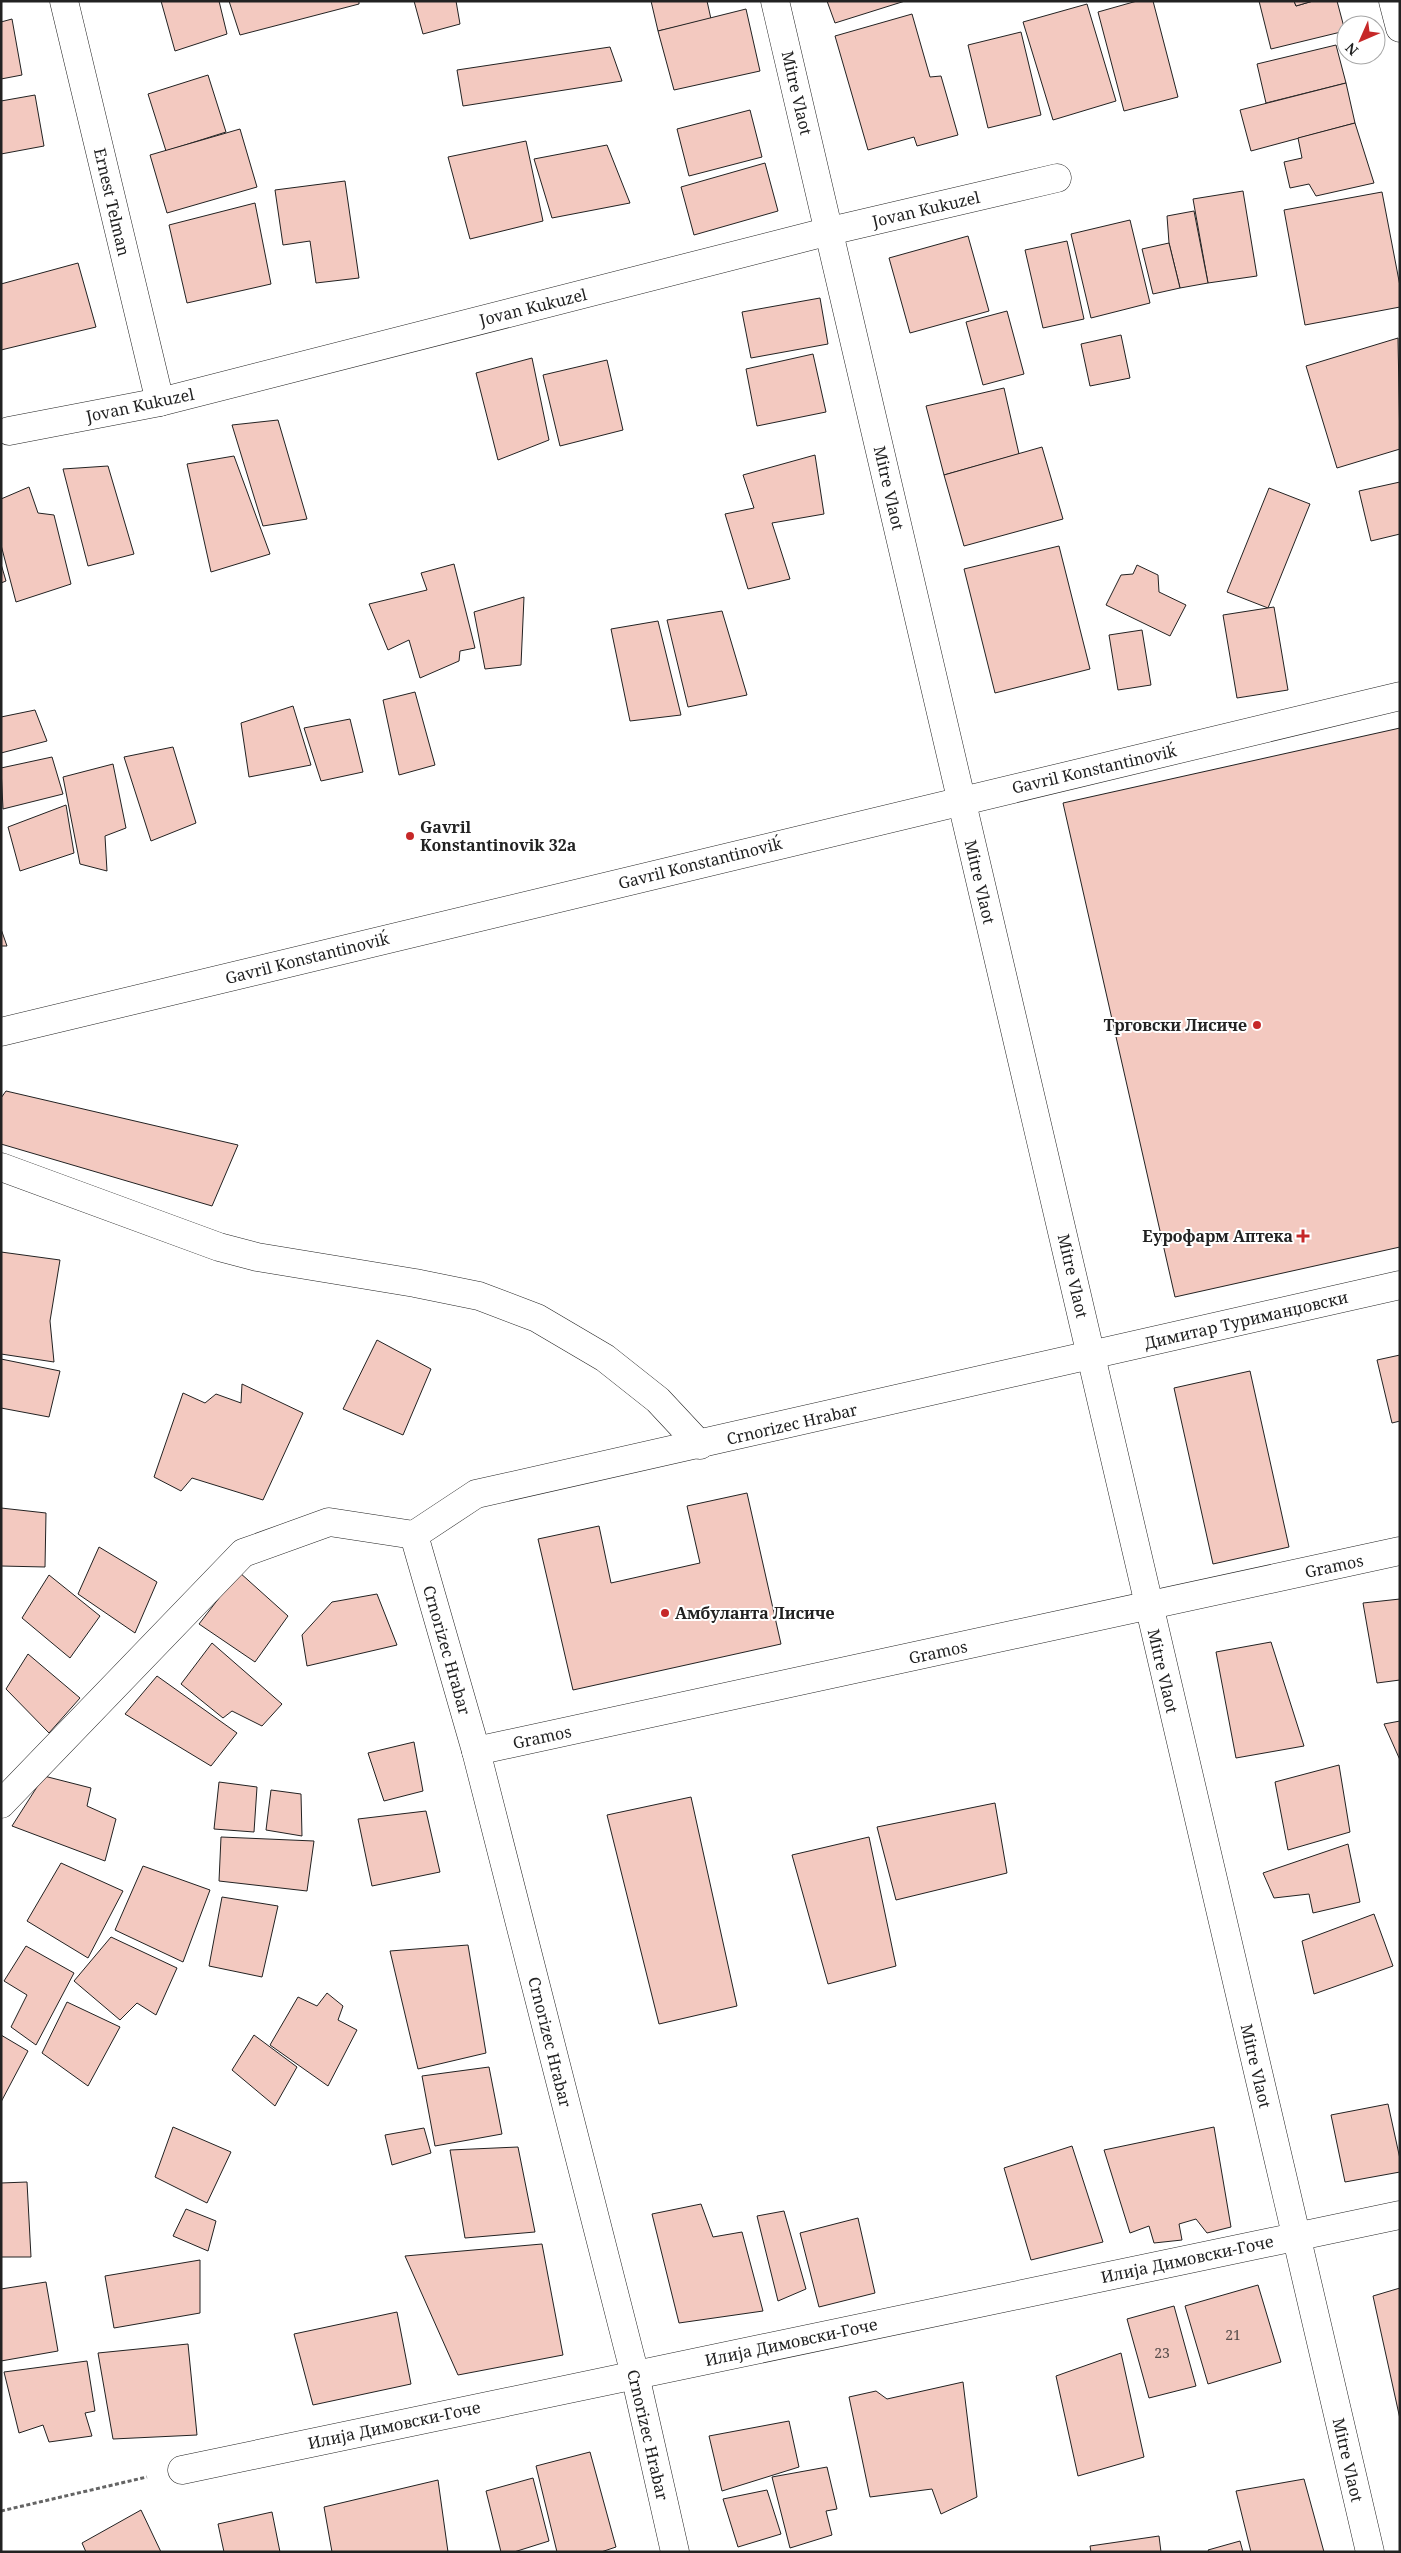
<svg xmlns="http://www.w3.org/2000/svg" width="1401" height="2553" viewBox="0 0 1401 2553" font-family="'Noto Serif',serif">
	<rect width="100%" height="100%" fill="#fff"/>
	<g fill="#f3c9c0" stroke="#222">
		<path d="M161,1H219L227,34L175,51Z"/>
		<path d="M229,1H359V4L240,35Z"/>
		<path d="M414,1H456L460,24L423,34Z"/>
		<path d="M651,1H707L711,19L658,31Z"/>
		<path d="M827,1H905L835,23Z"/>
		<path d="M1137,1H1153L1178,97L1124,111L1098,12Z"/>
		<path d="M1259,1H1294L1296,6L1313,1H1337L1345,31L1271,49Z"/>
		<path d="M1294,1H1313L1296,6Z"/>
		<path d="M1087,4L1116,101L1053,120L1023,22Z"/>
		<path d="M746,9L760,71L674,90L658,31Z"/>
		<path d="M912,14L930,77L941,76L958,135L917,146L914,137L868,150L835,36Z"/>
		<path d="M12,19L22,75L1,79V22Z"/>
		<path d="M1021,32L1041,115L988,128L968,45Z"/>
		<path d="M1336,45L1346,83L1266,103L1257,64Z"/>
		<path d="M610,47L622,81L463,106L457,70Z"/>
		<path d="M208,75L226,132L166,151L148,94Z"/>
		<path d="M1346,83L1355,123L1251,151L1240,110Z"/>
		<path d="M35,95L44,146L1,154V101Z"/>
		<path d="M750,110L762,157L689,176L677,129Z"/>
		<path d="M1355,123L1374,183L1316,196L1309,184L1290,188L1284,162L1302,158L1298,138Z"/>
		<path d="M240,129L257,187L167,213L150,155Z"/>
		<path d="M526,141L543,221L470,239L448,157Z"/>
		<path d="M607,145L630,203L552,218L534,159Z"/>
		<path d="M765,163L778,211L694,235L681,187Z"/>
		<path d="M345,181L359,278L316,283L310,241L283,245L275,190Z"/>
		<path d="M1243,191L1257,276L1208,283L1193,199Z"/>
		<path d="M1382,192L1400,286V307L1305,325L1284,210Z"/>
		<path d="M255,203L271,284L187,303L169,225Z"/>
		<path d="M1194,211L1208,283L1180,288L1169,243L1167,216Z"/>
		<path d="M1130,220L1150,303L1091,318L1071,234Z"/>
		<path d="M968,236L989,311L910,333L889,258Z"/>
		<path d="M1067,241L1084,319L1043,328L1025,250Z"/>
		<path d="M1169,243L1180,288L1153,294L1142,249Z"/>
		<path d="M78,263L96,327L1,350V284Z"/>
		<path d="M820,298L828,344L751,358L742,312Z"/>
		<path d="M1007,311L1024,374L983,385L966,322Z"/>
		<path d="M1121,335L1130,378L1090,386L1081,344Z"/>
		<path d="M1398,338L1400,449L1337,468L1306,366Z"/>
		<path d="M813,354L826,412L757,426L746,369Z"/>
		<path d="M532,358L549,440L498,460L476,373Z"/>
		<path d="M607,360L623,430L560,446L543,375Z"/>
		<path d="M1004,388L1019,454L944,475L926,406Z"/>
		<path d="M278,420L307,519L263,526L232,425Z"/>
		<path d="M1042,447L1063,519L964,546L944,475Z"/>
		<path d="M815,455L824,514L772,523L790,579L748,589L725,514L754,508L743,475Z"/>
		<path d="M234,456L270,554L211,572L187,464Z"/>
		<path d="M108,466L134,554L88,566L63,469Z"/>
		<path d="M1400,482V534L1371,541L1359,491Z"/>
		<path d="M29,487L38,513L54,515L71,584L16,602L1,545V499Z"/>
		<path d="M1269,488L1310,504L1268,608L1227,592Z"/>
		<path d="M1059,546L1090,669L995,693L964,569Z"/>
		<path d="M1,564L6,581L1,583Z"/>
		<path d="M454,564L475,648L460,651L459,661L420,678L409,640L388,650L369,604L427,590L421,573Z"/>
		<path d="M1137,565L1158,575L1159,592L1186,605L1170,636L1106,605L1121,575L1133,574Z"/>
		<path d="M524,597L521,665L485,669L474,612Z"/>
		<path d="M1274,607L1288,690L1237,698L1223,615Z"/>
		<path d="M722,611L747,695L688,707L667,620Z"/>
		<path d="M658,621L681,715L630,721L611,629Z"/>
		<path d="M1142,630L1151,685L1118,690L1109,635Z"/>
		<path d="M415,692L435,765L399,775L383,700Z"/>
		<path d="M293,706L311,765L249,777L241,723Z"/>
		<path d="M35,710L47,741L1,753V717Z"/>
		<path d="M350,719L363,772L321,781L304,728Z"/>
		<path d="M1400,728V1247L1175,1297L1063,803Z"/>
		<path d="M173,747L196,823L151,841L124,757Z"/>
		<path d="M52,757L63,794L3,809L1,768Z"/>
		<path d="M113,764L126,828L105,836L107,871L80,864L63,777Z"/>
		<path d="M66,805L74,853L20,871L8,827Z"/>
		<path d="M1,929L7,946H1Z"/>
		<path d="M6,1091L238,1145L212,1206L1,1144V1098Z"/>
		<path d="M1,1252L60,1260L50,1321L54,1362L1,1354Z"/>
		<path d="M377,1340L431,1369L403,1435L343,1409Z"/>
		<path d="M1400,1355V1421L1392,1423L1377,1360Z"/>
		<path d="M1,1359L60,1371L49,1417L1,1408Z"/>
		<path d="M1250,1371L1289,1547L1213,1564L1174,1388Z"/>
		<path d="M242,1384L303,1413L263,1500L192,1478L181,1491L154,1477L183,1393L205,1403L216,1394L241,1403Z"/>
		<path d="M747,1493L781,1644L573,1690L538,1539L599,1526L611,1583L700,1563L687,1506Z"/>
		<path d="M1,1508L46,1513L45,1567L1,1566Z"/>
		<path d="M99,1547L157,1582L135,1633L78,1594Z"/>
		<path d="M239,1572L288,1616L255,1662L199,1624Z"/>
		<path d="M49,1575L100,1616L70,1658L22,1618Z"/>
		<path d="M377,1594L397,1645L307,1666L302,1635L332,1602Z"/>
		<path d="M1400,1599V1680L1377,1683L1363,1603Z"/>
		<path d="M1271,1642L1304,1746L1236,1758L1216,1652Z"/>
		<path d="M212,1643L282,1704L262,1726L232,1711L223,1718L181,1684Z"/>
		<path d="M28,1654L80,1698L49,1733L6,1689Z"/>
		<path d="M157,1676L237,1733L211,1766L125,1714Z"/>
		<path d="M1400,1721V1760L1384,1724Z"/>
		<path d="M414,1742L423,1791L384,1801L368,1753Z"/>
		<path d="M1339,1765L1350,1832L1288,1850L1275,1782Z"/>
		<path d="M44,1776L91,1788L87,1806L116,1819L105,1861L12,1826Z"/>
		<path d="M219,1782L257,1787L254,1832L214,1829Z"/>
		<path d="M271,1790L301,1794L302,1836L266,1830Z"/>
		<path d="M691,1797L737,2006L659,2024L607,1815Z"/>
		<path d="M995,1803L1007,1873L896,1900L877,1827Z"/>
		<path d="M426,1811L440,1872L372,1886L358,1819Z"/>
		<path d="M221,1837L314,1841L307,1891L219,1881Z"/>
		<path d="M869,1837L896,1966L828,1984L792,1855Z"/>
		<path d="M1348,1844L1360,1902L1313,1913L1309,1894L1274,1898L1263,1873Z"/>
		<path d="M61,1863L123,1891L88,1958L27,1921Z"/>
		<path d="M143,1866L210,1890L183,1962L115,1930Z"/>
		<path d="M222,1897L278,1906L262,1977L209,1966Z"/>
		<path d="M1374,1914L1393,1966L1314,1994L1302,1941Z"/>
		<path d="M111,1937L177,1968L156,2015L137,2003L120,2020L74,1981Z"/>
		<path d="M468,1945L486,2053L418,2069L390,1951Z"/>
		<path d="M26,1946L74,1973L36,2045L11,2027L27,1995L4,1981Z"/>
		<path d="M327,1993L343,2006L338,2020L357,2030L328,2086L270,2045L298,1997L317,2006Z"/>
		<path d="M67,2002L120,2027L88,2086L42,2053Z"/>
		<path d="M1,2035L28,2051L1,2102Z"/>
		<path d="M254,2035L297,2067L275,2106L232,2070Z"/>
		<path d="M489,2067L502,2134L435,2146L422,2076Z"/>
		<path d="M1388,2104L1400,2159V2172L1345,2182L1331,2115Z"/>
		<path d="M173,2127L231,2152L207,2203L155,2177Z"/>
		<path d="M1214,2127L1231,2227L1207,2233L1196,2219L1179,2224L1182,2240L1154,2243L1149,2226L1130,2233L1104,2150Z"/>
		<path d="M424,2128L431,2153L392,2165L385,2135Z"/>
		<path d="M1072,2146L1103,2242L1031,2260L1004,2168Z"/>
		<path d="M518,2147L535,2232L465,2238L450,2150Z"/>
		<path d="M27,2182L31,2257H1V2183Z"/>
		<path d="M701,2204L713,2237L742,2232L763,2311L679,2323L652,2214Z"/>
		<path d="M186,2209L216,2221L208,2251L173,2236Z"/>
		<path d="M784,2211L806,2289L778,2301L757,2216Z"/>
		<path d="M858,2218L875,2293L819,2307L800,2233Z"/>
		<path d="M542,2244L563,2355L458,2375L405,2256Z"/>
		<path d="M200,2260V2313L114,2328L105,2276Z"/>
		<path d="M46,2282L58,2351L1,2361V2289Z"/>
		<path d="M1258,2285L1281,2362L1208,2384L1185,2306Z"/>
		<path d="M1400,2288V2419L1373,2296Z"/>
		<path d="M1174,2306L1196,2386L1149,2398L1127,2319Z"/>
		<path d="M397,2312L411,2384L313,2405L294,2334Z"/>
		<path d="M188,2344L197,2435L113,2439L98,2353Z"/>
		<path d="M1121,2353L1144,2457L1078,2476L1056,2376Z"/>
		<path d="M87,2361L95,2411L85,2413L92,2436L49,2442L43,2425L19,2433L4,2372Z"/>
		<path d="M963,2382L977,2497L941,2514L932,2489L870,2497L849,2397L876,2391L887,2399Z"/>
		<path d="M789,2421L799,2467L722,2491L709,2436Z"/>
		<path d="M590,2452L616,2547L601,2552H557L536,2466Z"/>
		<path d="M827,2467L837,2509L826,2511L832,2535L790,2548L772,2477Z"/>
		<path d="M533,2478L549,2541L514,2552H501L486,2491Z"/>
		<path d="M1304,2479L1324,2552H1251L1236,2491Z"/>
		<path d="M438,2480L448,2552H332L324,2507Z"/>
		<path d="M767,2490L781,2534L738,2547L723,2499Z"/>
		<path d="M141,2510L161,2552H86L82,2543Z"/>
		<path d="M272,2512L280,2552H224L218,2524Z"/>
		<path d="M1159,2536L1161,2552H1091L1090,2546Z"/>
		<path d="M1240,2541L1243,2552H1209L1208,2550Z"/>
	</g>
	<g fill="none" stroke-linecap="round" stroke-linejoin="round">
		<g stroke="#222" stroke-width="29">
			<g id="minor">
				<path d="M64,1L160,402"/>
				<path d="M775,1L1370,2552"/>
				<path d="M9,431L160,402L830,231L1057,178"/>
				<path d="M1,1167L219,1247L257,1257L415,1283L479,1296L537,1318L605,1358L658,1400L700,1445"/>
				<path d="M476,1751L1400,1551"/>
				<path d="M1,1804L243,1553L329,1522L414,1535"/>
				<path d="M182,2470L1400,2215"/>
				<path d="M675,2552L635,2375L476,1751L414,1535L476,1494L1400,1285"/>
			</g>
		</g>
		<g stroke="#222" stroke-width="29">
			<g id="tertiary">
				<path d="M1393,1L1400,28"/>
				<path d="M1,1032L1400,696"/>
			</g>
		</g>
		<path stroke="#646464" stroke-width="3" stroke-dasharray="4 2.5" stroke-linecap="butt" d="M1,2511L147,2477"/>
		<use href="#minor" stroke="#fff" stroke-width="28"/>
		<use href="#tertiary" stroke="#fff" stroke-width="28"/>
	</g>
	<g fill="#c62828" stroke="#fff" stroke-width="2">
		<circle cx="410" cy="836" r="5"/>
		<circle cx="1257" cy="1025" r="5"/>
		<path d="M1300.5 1228.5h5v5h5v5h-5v5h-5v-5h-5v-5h5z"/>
		<circle cx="665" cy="1613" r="5"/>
	</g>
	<g text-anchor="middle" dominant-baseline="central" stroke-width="4" stroke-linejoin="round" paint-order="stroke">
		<g font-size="14" fill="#564c4a">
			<text x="1233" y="2334">21</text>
			<text x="1162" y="2352">23</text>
		</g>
		<g font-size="16" fill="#222" stroke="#fff">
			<text transform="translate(797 93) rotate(77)">Mitre Vlaot</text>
			<text transform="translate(112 202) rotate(77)">Ernest Telman</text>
			<text transform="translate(926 209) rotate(-13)">Jovan Kukuzel</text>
			<text transform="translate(533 307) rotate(-14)">Jovan Kukuzel</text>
			<text transform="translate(140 405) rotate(-12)">Jovan Kukuzel</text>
			<text transform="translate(889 488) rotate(77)">Mitre Vlaot</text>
			<text transform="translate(1094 769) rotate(-13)">Gavril Konstantinoviḱ</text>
			<text transform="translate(700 863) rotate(-14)">Gavril Konstantinoviḱ</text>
			<text transform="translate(980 882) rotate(77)">Mitre Vlaot</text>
			<text transform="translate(307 958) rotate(-14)">Gavril Konstantinoviḱ</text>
			<text transform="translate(1073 1276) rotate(77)">Mitre Vlaot</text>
			<text transform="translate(1246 1320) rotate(-13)">Димитар Туриманџовски</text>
			<text transform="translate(792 1424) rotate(-13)">Crnorizec Hrabar</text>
			<text transform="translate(1334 1566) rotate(-12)">Gramos</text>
			<text transform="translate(447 1650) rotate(74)">Crnorizec Hrabar</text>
			<text transform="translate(938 1652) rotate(-12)">Gramos</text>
			<text transform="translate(1163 1671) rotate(77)">Mitre Vlaot</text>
			<text transform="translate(542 1737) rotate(-12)">Gramos</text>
			<text transform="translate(550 2042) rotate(76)">Crnorizec Hrabar</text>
			<text transform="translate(1256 2066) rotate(77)">Mitre Vlaot</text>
			<text transform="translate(1187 2259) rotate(-12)">Илија Димовски-Гоче</text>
			<text transform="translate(791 2342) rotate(-12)">Илија Димовски-Гоче</text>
			<text transform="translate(394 2425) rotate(-12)">Илија Димовски-Гоче</text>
			<text transform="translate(648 2435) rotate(77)">Crnorizec Hrabar</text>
			<text transform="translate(1348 2460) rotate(77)">Mitre Vlaot</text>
		</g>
		<g font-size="16" font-weight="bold" fill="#222" stroke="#fff" text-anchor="start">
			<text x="420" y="827">Gavril<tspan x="420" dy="18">Konstantinovik 32a</tspan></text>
			<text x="1247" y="1025" text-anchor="end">Трговски Лисиче</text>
			<text x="1293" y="1236" text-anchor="end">Еурофарм Аптека</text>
			<text x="675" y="1613">Амбуланта Лисиче</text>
		</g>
	</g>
	<rect width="1401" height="2553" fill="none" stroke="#222222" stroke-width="5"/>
	<g transform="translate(1361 40) rotate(225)"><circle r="24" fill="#ffffff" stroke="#a7a7a7"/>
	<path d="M0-4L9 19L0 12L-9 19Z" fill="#c62828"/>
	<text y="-8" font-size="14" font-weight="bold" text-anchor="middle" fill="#222222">N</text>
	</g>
</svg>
